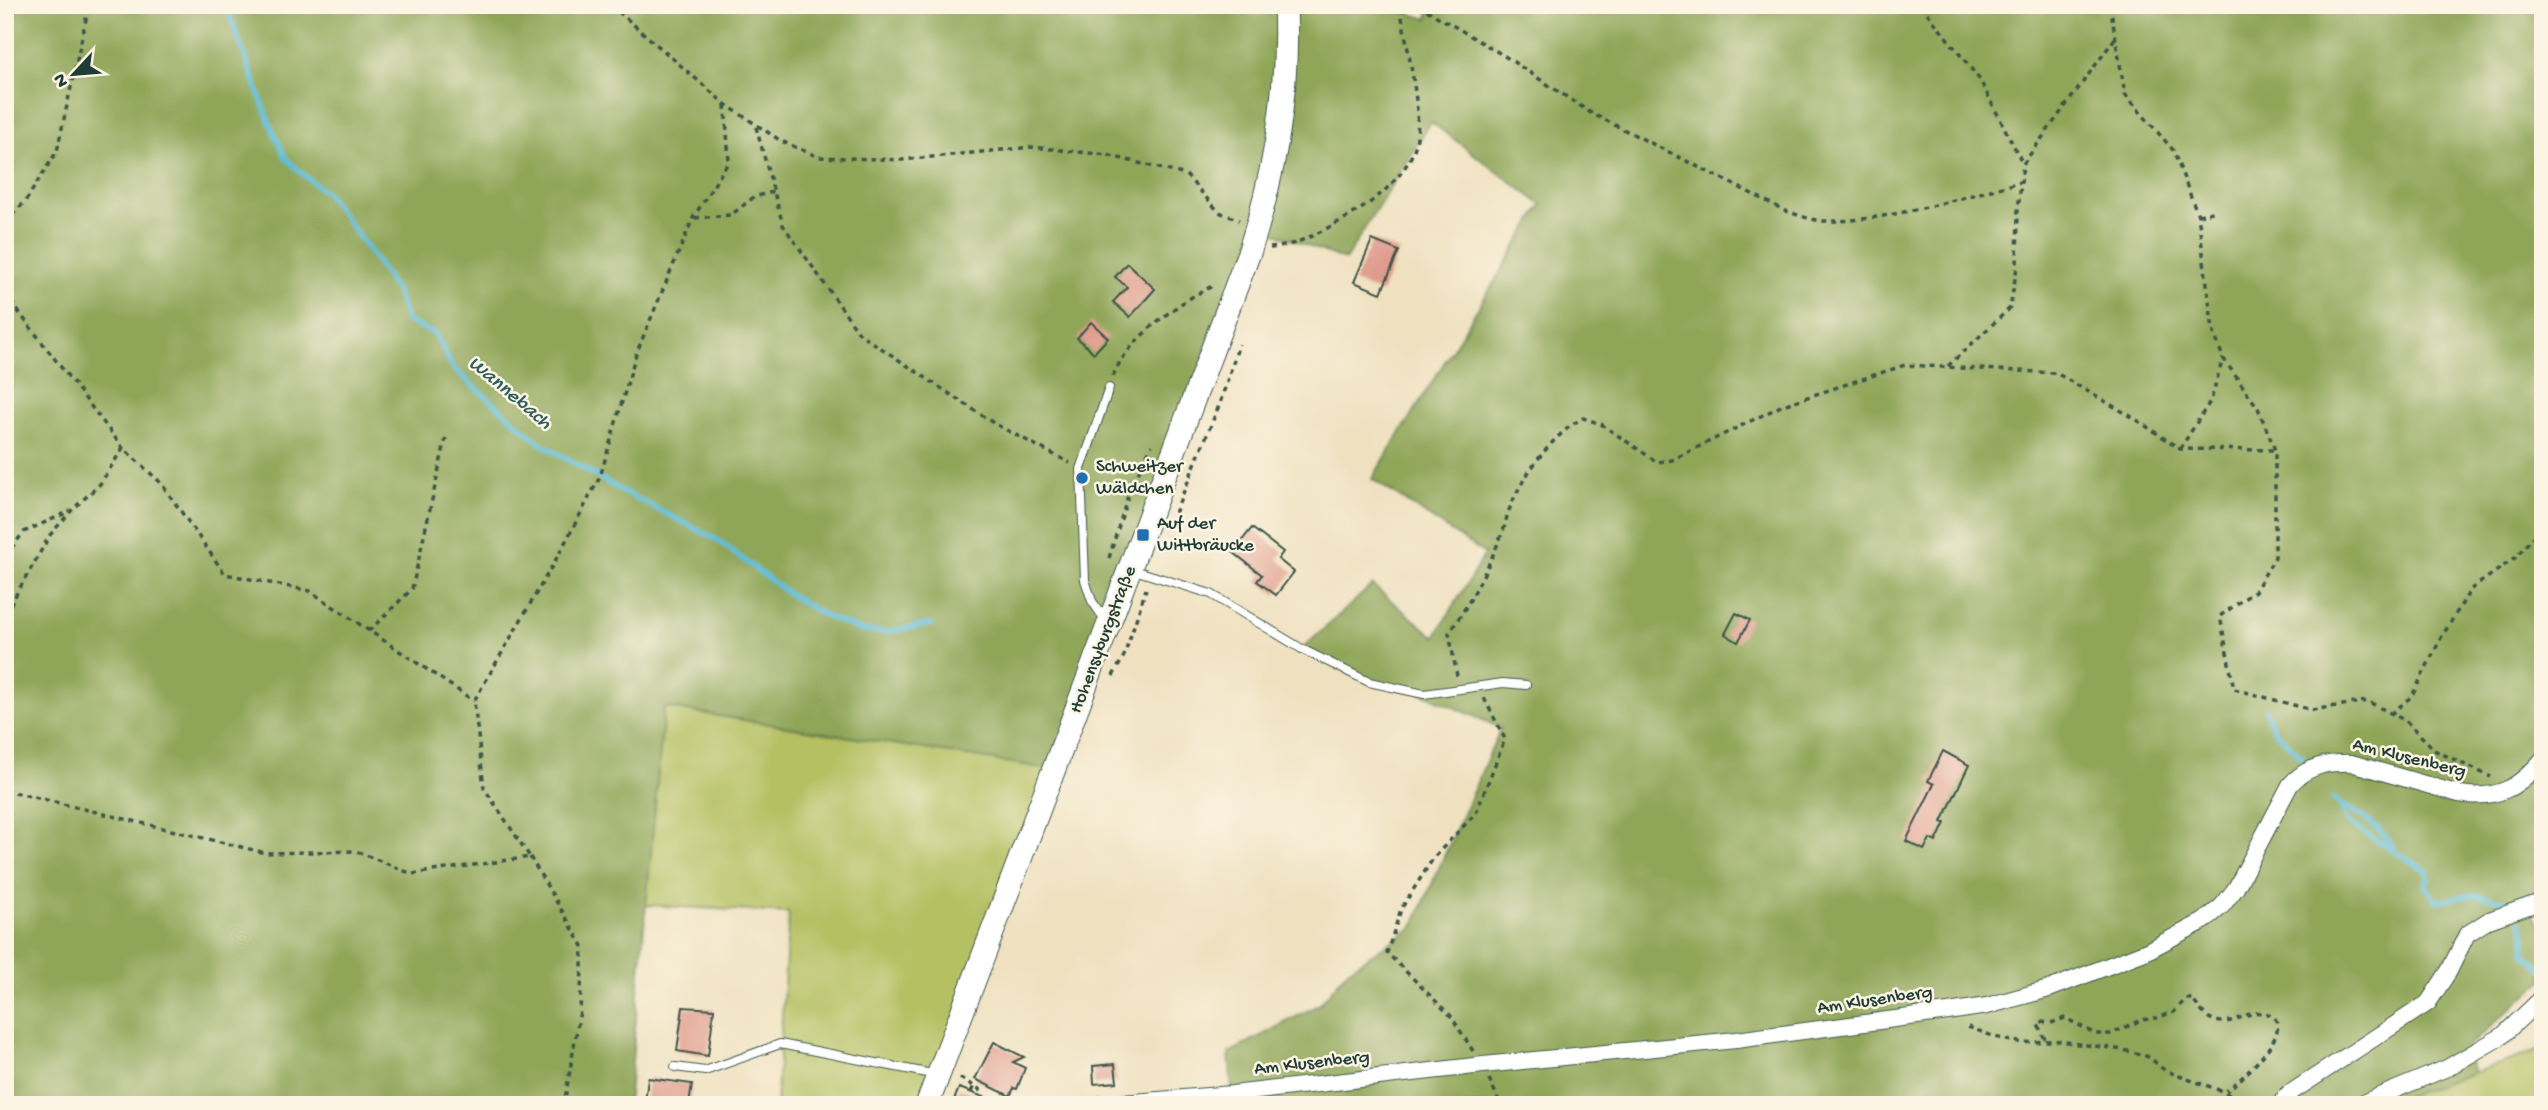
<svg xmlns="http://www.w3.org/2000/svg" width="2548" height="1110" viewBox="0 0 2548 1110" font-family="'Gochi Hand',sans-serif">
	<rect width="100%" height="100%" fill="#fcf5e5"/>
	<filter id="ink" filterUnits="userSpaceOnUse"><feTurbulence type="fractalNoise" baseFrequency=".0143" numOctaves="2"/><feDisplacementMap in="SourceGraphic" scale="14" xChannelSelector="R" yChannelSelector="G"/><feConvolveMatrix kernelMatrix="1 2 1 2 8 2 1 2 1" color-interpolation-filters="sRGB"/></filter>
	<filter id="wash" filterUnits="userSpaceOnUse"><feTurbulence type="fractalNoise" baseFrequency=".00686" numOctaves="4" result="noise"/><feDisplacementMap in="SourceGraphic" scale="28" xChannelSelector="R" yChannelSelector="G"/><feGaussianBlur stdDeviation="1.57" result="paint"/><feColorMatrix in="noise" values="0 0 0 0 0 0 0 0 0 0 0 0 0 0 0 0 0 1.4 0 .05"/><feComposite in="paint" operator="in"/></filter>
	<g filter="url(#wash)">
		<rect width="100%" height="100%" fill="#efe1c0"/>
		<g fill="#b4c062" stroke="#6a7e4b" stroke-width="2">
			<path d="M663,707L1055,770L927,1105H776L789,913L645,905Z"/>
			<path d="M2543,1049V1105H2380Z"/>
		</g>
		<path fill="#8fa658" stroke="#577246" stroke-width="2" d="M5,5H1381L1428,19L1429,5H2543V898L2527,909L2543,928V980L2465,1049L2474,1072L2380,1105H1137L1232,1094L1229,1053L1320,1004L1348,970L1413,927L1501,728L1424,694L1369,682L1302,649L1372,585L1435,637L1485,554L1372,479L1542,205L1431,122L1345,260L1258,226L1055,770L664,707L628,1105H5Z"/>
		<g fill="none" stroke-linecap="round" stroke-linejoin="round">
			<g stroke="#5dbfdb" stroke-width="5">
				<path d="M226,5L269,121L285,157L300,172L326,193L363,242L396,291L407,321L435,334L453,368L540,443L622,491L716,539L790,595L827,617L862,631L886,632L932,624"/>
				<path d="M2265,710L2274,730L2303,758"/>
				<path d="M2333,798C2340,805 2348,808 2356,813C2372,822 2387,836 2395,852"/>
				<path d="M2339,804L2349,823L2427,871L2428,878L2425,886L2437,901L2474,895L2506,901L2515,906"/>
				<path d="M2521,921L2525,939V954L2543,969"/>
			</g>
		</g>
		<g id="blocks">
			<g fill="#df9b8d">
				<path d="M1372,240L1399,251L1381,293L1354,282Z"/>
				<path d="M1127,263L1155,289L1130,317L1113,302L1127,287L1115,277Z"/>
				<path d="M1091,322L1108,338L1094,353L1077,338Z"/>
				<path d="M1252,528L1283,552L1278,559L1294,572L1276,595L1257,581L1262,575L1233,552Z"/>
				<path d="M1736,613L1750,620L1738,642L1725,634Z"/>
				<path d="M1943,751L1969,765L1942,822L1945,823L1936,842L1930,839L1924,850L1906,841L1934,784L1928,781Z"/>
				<path d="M683,1007L714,1009L708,1056L677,1051Z"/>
				<path d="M994,1042L1024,1057L1013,1062L1025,1068L1017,1089L1014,1088L1010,1096L975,1079Z"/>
				<path d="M1115,1064L1117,1082L1094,1084L1093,1066Z"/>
				<path d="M648,1078L692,1084L689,1105L645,1103Z"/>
				<path d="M959,1088L1000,1103V1105H952Z"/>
			</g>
		</g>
	</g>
	<g filter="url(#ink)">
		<use href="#blocks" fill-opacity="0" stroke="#3e5649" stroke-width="2"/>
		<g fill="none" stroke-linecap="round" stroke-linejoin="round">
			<g stroke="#3e5649" stroke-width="10">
				<g id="service">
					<path d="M1131,569L1211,594L1302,649L1369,682L1424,694L1503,683L1526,685"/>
					<path d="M1105,620L1092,601L1085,580L1081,469L1109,388"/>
					<path d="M675,1067L705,1071L780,1044L937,1075"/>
				</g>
			</g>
			<g stroke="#3e5649" stroke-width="18">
				<g id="minor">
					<path d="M1097,1105L1232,1094L1483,1065L1736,1040L1948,1012L1987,1006L2049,989L2147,951L2204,921L2222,906L2236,888L2290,785C2306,766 2328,762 2351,763L2459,794C2498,800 2518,788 2543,759"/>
					<path d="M2281,1105L2287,1095L2428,1003L2449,971L2467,934L2489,920L2543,901"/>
					<path d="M2358,1105L2447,1068L2502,1036L2543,997"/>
				</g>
			</g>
			<g stroke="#3e5649" stroke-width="25">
				<path id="secondary" d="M927,1105L1250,250C1275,172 1289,87 1285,5"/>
			</g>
			<g stroke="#3e5649" stroke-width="3.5" stroke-dasharray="5 5" stroke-linecap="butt">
				<path d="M611,5L725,104L781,141L819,157L902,160L1032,147L1107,155L1186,175L1219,212L1239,220"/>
				<path d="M1418,5L1503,55L1591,113L1786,211C1798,215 1811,220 1823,221C1884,223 1962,197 2021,182"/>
				<path d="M1921,5L1980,80L2023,164"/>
				<path d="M2110,5L2125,94L2173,150L2198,215L2213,330L2223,358L2258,408L2275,450V557L2255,591L2220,616L2234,689L2312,710L2367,701L2406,721L2436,751L2491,777"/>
				<path d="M756,127L783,225L860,334L995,424L1070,463"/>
				<path d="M2198,215L2217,211"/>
				<path d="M695,218L731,215L754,197L773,192"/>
				<path d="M5,222L25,202L57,151L89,5"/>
				<path d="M1270,248C1297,246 1320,232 1344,219C1372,204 1408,176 1416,143C1423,112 1405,39 1400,5"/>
				<path d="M5,294L123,448L161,483L225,574L310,591L474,701"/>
				<path d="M1948,366L2010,308L2017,267L2018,211L2023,164L2116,37"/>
				<path d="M1113,376C1127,340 1180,300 1215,285"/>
				<path d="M2180,449L2211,400L2223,358"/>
				<path d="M1175,513L1220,403L1239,344"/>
				<path d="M5,556L24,532L70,511"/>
				<path d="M1109,558L1130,489L1152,445"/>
				<path d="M5,614L50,535L72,510L100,484L123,448"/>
				<path d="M369,631L412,589L447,433"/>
				<path d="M1113,676L1124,656L1146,589"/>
				<path d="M1457,676L1449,633C1470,603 1488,568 1502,534C1506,525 1506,516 1510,508C1522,476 1553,434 1583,418L1601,424L1657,462L1672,460L1783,405L1905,365L2056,373L2134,418L2180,449L2275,450"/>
				<path d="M2391,714L2412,696L2441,638L2471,589L2515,558L2543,525"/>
				<path d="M5,790L266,853L356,851L412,874L530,857L484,788L474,701L559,554L600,477L636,354L693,218L729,161L725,104"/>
				<path d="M530,857L583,946L580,1011L564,1105"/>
				<path d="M1968,1027C1984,1033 2001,1040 2019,1042C2035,1044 2050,1038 2067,1042C2093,1047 2120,1047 2146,1056C2154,1059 2159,1068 2167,1071C2196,1084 2219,1086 2246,1105"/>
				<path d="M2045,1039L2038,1025L2041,1022L2051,1023L2065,1018L2096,1034H2111L2141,1020L2156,1018L2174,1012L2186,999H2192C2199,1008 2205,1018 2216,1021C2234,1026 2246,1010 2263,1013C2307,1021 2239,1082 2226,1091"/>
				<path d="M1473,1051L1451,1016L1387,953L1401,909L1434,857L1476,813L1505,739L1484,698"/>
				<path d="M960,1078L979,1089L987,1105"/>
				<path d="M1489,1079L1501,1105"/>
				<path d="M971,1092L974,1086"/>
			</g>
			<use href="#service" stroke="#fff" stroke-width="8"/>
			<use href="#minor" stroke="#fff" stroke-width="16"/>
			<use href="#secondary" stroke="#fff" stroke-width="23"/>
		</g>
	</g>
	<g fill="#1f6fb2" stroke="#fcf5e5" stroke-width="2.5">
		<circle cx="1082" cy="478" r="7"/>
		<rect x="1136" y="528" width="14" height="14" rx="3.5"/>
	</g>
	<g text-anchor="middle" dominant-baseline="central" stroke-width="5" stroke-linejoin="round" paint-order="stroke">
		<g font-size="19" fill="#1f3d34" stroke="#fcf5e5" text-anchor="start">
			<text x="1096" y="467">Schweitzer<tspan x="1096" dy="22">Wäldchen</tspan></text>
			<text x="1157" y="524">Auf der<tspan x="1157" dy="22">Wittbräucke</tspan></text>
		</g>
		<g font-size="19" fill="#1f3d34" stroke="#fcf5e5">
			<text transform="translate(1104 640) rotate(-69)">Hohensyburgstraße</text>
			<text transform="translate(2409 759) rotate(14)">Am Klusenberg</text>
			<text transform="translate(1875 1001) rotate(-8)">Am Klusenberg</text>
			<text transform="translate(1312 1064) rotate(-6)">Am Klusenberg</text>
		</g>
		<g font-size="21" font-style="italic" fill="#2e5e5e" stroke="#fcf5e5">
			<text transform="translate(509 394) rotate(40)">Wannebach</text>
		</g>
	</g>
	<rect width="2548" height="1110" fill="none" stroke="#fcf5e5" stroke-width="28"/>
	<g transform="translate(74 74) rotate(244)" stroke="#fcf5e5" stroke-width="5" paint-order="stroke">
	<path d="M0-5L12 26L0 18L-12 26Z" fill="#1f3d34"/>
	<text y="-10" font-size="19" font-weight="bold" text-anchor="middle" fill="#1f3d34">N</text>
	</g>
</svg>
